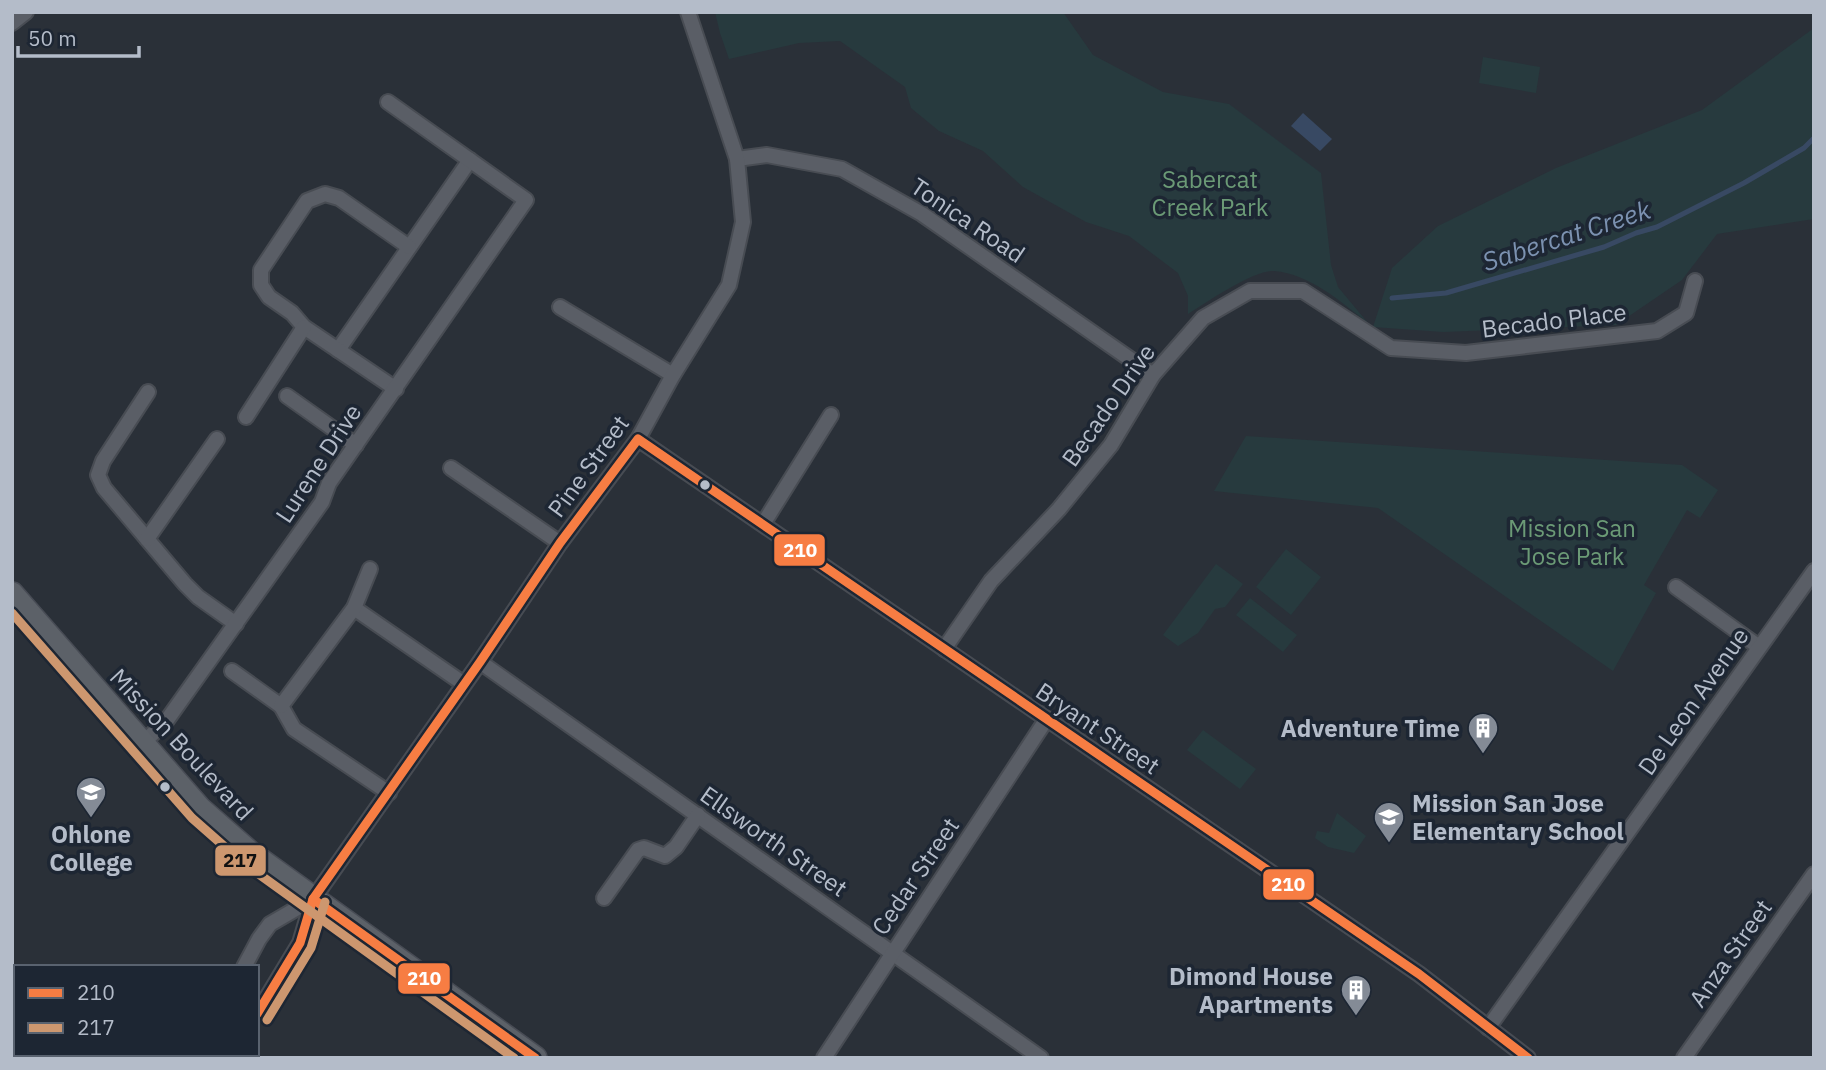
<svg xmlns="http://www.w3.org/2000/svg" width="1826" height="1070" viewBox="0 0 1826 1070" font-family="'IBM Plex Sans',sans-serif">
	<rect width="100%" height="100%" fill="#2a3038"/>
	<g fill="#273a3e">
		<path d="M715,12H1063L1093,55L1163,92L1229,104L1321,173L1331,265L1338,287L1368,323C1341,302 1310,274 1274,271C1255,269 1205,303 1188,314V296L1178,273L1129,236L1086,222L1023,187L983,151L939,131L911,108L905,87L840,41L799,43L729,59L720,33Z"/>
		<path d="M1814,28V219L1717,234L1682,280L1616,325L1443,332L1373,327L1392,268L1438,226L1556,168L1702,110Z"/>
		<path d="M1483,57L1540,67L1536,93L1479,83Z"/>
		<path d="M1246,436L1682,465L1718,490L1700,518L1687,510L1644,585L1656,593L1613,671L1378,508L1214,491Z"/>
		<path d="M1286,549L1321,577L1291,615L1256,587Z"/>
		<path d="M1216,564L1243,584L1225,607L1215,609L1198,633L1178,646L1163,635Z"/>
		<path d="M1250,598L1297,635L1283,652L1236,615Z"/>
		<path d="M1203,730L1256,769L1240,789L1187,750Z"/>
		<path d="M1337,813L1366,836L1354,853L1328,847L1315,838L1317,831L1329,833Z"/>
	</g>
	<path fill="#384963" d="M1303,113L1332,139L1320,151L1291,126Z"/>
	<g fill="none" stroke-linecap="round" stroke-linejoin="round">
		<path stroke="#384963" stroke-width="5" d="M1392,298L1446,293L1604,247L1636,233L1657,227L1744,183L1804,148L1814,138"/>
		<g stroke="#484c53" stroke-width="18">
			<g id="minor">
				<path d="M12,23L26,12"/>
				<path d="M737,159L767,155L842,169L922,214L1153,375"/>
				<path d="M560,307L673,375"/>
				<path d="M338,350L470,160"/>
				<path d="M396,389L304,327L292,313L269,297L261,285V270L307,201L325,194L339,198L409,247"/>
				<path d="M148,392L103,461L98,475L104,488L185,584L198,597L236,624"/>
				<path d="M287,396L356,445"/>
				<path d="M246,417L304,327"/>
				<path d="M638,439L1419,974L1528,1058"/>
				<path d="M451,468L560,543"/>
				<path d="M763,524L831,415"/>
				<path d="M147,539L217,439"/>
				<path d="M1676,587L1759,647"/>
				<path d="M354,608L464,684"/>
				<path d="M944,649L991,581L1059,509L1111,445L1153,375L1203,318L1250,291H1303L1391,348L1466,353L1657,331L1686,313L1695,281"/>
				<path d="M480,662L1041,1058"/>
				<path d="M232,671L281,706L294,729L389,793"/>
				<path d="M281,706L354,608L370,569"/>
				<path d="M141,745L167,720L322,502L329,483L526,200L388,102"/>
				<path d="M604,898L638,850L644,848L665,856L676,847L698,815"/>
				<path d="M244,967L259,939L270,924L313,899"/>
				<path d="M257,1014L300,943L313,899L480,662L560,543L638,439L673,375L729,285L743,222L737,159L688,12"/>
				<path d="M1488,1028L1814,571"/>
				<path d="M234,1058V1054"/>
				<path d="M824,1058L1046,720"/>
				<path d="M1684,1058L1814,874"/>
			</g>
		</g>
		<g stroke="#484c55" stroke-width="26">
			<path id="primary" d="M12,594L200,809L249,852L535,1058"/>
		</g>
		<use href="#minor" stroke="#5a5e66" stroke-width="14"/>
		<use href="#primary" stroke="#5c6168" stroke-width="23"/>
		<g stroke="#1d2633" stroke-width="14">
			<g id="bus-1">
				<path d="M313,899L535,1058"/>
				<path d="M257,1014L300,943L313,899L480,662L560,543L638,439L1419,974L1528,1058"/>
			</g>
		</g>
		<g stroke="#1d2633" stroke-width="14">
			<g id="bus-2">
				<path d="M12,613L192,818L242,862L514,1058"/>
				<path d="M267,1020L311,948L325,902"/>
			</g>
		</g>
		<use href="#bus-1" stroke="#f77d43" stroke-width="9"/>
		<use href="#bus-2" stroke="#cd976f" stroke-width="9"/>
	</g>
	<defs>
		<g id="building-pin" transform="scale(1.575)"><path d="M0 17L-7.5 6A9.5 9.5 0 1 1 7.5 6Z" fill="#848b96" stroke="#1d2633"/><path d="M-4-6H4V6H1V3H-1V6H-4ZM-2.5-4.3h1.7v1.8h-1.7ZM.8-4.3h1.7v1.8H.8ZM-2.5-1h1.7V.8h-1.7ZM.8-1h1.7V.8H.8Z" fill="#fff"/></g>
		<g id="university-pin" transform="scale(1.575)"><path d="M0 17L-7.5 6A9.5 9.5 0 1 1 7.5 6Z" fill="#848b96" stroke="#1d2633"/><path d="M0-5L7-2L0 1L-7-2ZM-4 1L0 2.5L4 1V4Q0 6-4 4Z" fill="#fff"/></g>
		<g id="school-pin" transform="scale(1.575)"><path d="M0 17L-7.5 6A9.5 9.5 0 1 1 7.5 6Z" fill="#848b96" stroke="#1d2633"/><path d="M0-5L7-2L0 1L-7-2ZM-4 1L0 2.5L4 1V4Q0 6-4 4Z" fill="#fff"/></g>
	</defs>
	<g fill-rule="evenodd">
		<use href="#building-pin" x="1483" y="728"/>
		<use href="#university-pin" x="91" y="792"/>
		<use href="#school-pin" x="1389" y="817"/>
		<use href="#building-pin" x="1356" y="990"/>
	</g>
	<g fill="#b4bcc9" stroke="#1d2633" stroke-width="2.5">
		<circle cx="705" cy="485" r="6"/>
		<circle cx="165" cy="787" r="6"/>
	</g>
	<g text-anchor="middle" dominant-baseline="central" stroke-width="7" stroke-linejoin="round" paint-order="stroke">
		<g font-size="24" fill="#6b9a76" stroke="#1d2633">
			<text x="1210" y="179">Sabercat<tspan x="1210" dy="28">Creek Park</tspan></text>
			<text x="1572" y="528">Mission San<tspan x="1572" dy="28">Jose Park</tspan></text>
		</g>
		<g font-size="24" fill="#b4bcc9" stroke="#1d2633">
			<text transform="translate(968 220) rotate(34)">Tonica Road</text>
			<text transform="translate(1554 320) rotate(-7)">Becado Place</text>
			<text transform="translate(1108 405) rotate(-55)">Becado Drive</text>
			<text transform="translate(318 463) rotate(-57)">Lurene Drive</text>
			<text transform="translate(588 466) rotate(-54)">Pine Street</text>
			<text transform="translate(1693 701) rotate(-55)">De Leon Avenue</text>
			<text transform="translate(1098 728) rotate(34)">Bryant Street</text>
			<text transform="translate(182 744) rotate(47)">Mission Boulevard</text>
			<text transform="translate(774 841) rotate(35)">Ellsworth Street</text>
			<text transform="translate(915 876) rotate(-56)">Cedar Street</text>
			<text transform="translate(1730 953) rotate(-55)">Anza Street</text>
		</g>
		<g font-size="24" font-weight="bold" fill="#b4bcc9" stroke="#1d2633" text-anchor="end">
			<text x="1460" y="728">Adventure Time</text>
			<text x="1412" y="803" text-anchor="start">Mission San Jose<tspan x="1412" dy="28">Elementary School</tspan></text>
			<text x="91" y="834" text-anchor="middle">Ohlone<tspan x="91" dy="28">College</tspan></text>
			<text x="1333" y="976">Dimond House<tspan x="1333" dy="28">Apartments</tspan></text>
		</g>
		<g font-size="26" font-style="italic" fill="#7c92b1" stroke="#1d2633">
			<text transform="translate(1566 235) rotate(-18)">Sabercat Creek</text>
		</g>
	</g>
	<g stroke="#1d2633" stroke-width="2.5">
		<rect x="773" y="533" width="53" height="34" rx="7" fill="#f77d43"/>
		<rect x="214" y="844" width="53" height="33" rx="7" fill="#cd976f"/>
		<rect x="1262" y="868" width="53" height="33" rx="7" fill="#f77d43"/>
		<rect x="397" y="962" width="54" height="33" rx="7" fill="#f77d43"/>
	</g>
	<g font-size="19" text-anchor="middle" font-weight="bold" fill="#fff">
		<text x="800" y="557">210</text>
		<text x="1288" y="891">210</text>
		<text x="424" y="985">210</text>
	</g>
	<g font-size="19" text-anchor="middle" font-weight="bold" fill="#111">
		<text x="240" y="867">217</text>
	</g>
	<rect width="1826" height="1070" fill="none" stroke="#b4bcc9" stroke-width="28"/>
	<rect x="14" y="965" width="245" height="91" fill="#1d2633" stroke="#59626f" stroke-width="2"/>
	<rect x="28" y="988" width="35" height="10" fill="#f77d43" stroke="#59626f" stroke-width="2"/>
	<text x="77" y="1000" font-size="21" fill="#b4bcc9">210</text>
	<rect x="28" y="1023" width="35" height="10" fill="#cd976f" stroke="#59626f" stroke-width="2"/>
	<text x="77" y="1035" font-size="21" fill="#b4bcc9">217</text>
	<path d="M18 46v10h121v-10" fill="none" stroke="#b4bcc9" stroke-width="3.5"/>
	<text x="28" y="46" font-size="21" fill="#b4bcc9" stroke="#1d2633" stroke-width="5" paint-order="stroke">50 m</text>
</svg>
